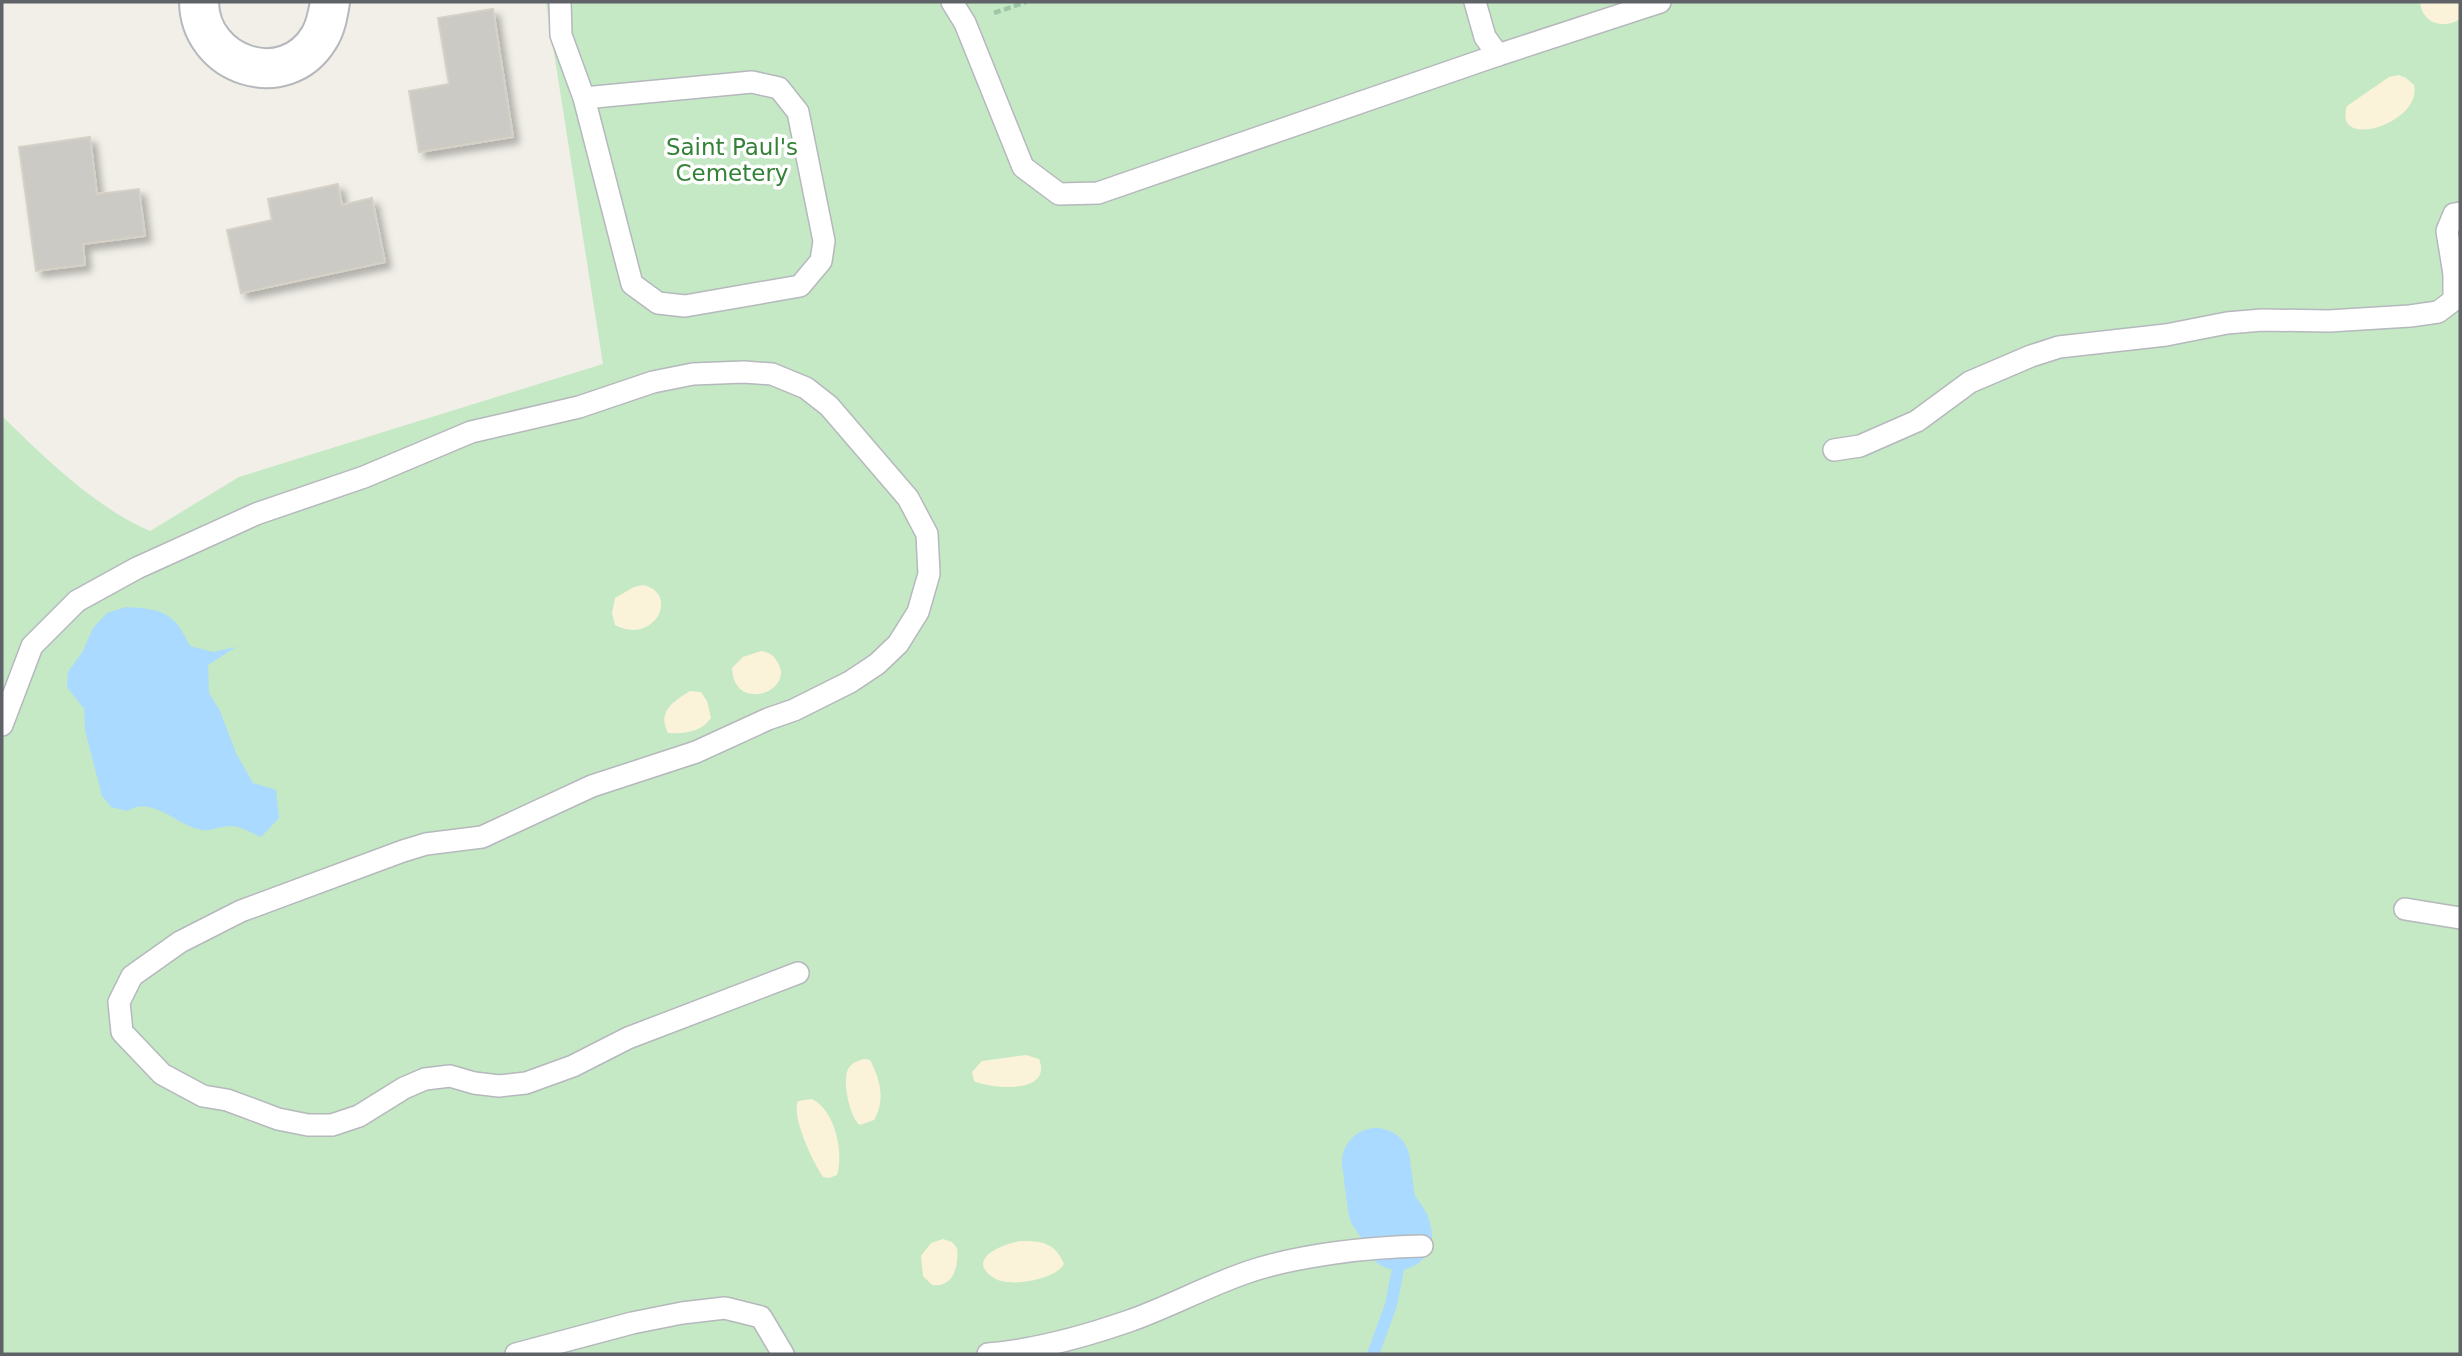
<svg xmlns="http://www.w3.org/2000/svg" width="2462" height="1356" viewBox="0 0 2462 1356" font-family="'DejaVu Sans',sans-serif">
	<defs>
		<filter id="shadow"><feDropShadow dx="6" dy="6" stdDeviation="3.5" flood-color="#0004"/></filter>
	</defs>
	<rect width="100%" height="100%" fill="#f1efe8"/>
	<path fill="#c5e8c5" d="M546,2H2460V1354H2V416C46,459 93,506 150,531L239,477L603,364Z"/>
	<g fill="#fbf3d9">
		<path d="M2420,2H2460V19C2443,30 2422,23 2420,2Z"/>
		<path d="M2399,75L2406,78L2414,85C2423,123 2332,152 2347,106L2389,77Z"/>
		<path d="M643,585C680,593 655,646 615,625L612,613L615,598L634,587Z"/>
		<path d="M761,651C769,652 774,655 778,663C795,691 734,714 732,668L743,657Z"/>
		<path d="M690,691L701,692L707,701L711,718C702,732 684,734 668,733C657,711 673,702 690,691Z"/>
		<path d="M1026,1055L1039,1059C1053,1095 991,1089 974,1081L972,1072L982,1061Z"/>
		<path d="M864,1059L870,1060C880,1079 886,1100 874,1120L860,1125C850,1118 843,1084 847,1072C849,1064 856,1061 864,1059Z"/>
		<path d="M812,1099C835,1110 844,1153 837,1175L829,1178L823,1177C813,1163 791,1116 798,1101Z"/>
		<path d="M943,1239L952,1242L957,1248C959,1265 954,1288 932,1285L923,1276L921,1256L931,1243Z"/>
		<path d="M1021,1241C1043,1241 1055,1243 1064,1264C1055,1280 1009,1288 994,1278C964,1259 1004,1243 1021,1241Z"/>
	</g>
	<path fill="#aadaff" d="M126,607C163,609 174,612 190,646L213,652L236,647L208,665L209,693L220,711L236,753L253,783L276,790L279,818L261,837C252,833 240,826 230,826C221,826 212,831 203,830C176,826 154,795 127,811L111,807L102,796L85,730L84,709L67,687L68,672L83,651L93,628L107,613Z"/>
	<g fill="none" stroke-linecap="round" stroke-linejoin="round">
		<path stroke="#aadaff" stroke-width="12" d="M1373,1354L1391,1305L1400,1259"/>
		<path stroke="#aadaff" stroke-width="68" d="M1376,1162L1382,1208L1396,1228L1398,1236"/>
	</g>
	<g fill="#cccac5" stroke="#d6d1c6" stroke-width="2" filter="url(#shadow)">
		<path d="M493,9L513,137L419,152L409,91L449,84L438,18Z"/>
		<path d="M90,137L97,194L139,189L145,236L83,244L85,265L36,271L19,147Z"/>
		<path d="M338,184L342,205L372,198L385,262L241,293L227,230L272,220L268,199Z"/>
	</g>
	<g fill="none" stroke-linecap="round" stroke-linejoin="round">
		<g stroke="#b5b8bc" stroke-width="24">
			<g id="lane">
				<path d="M560,2L561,35L584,98L632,284L658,303L685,306L800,286L821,261L824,241L798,112L779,88L752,82L584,98"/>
				<path d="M952,2L965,23L1023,167L1059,194L1098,193L1498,55L1485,37L1475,2"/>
				<path d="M1498,55L1660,2"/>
				<path d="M1834,450L1860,446L1917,421L1970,382L2031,356L2059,347L2166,335L2227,323L2262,320L2329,321L2410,316L2438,312L2454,300V274L2447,231L2454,214L2460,213"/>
				<path d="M2,725L32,646L77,601L137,568L256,514L364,477L471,432L579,407L653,382L693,374L744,372L772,374L806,388L829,406L908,498L927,534L929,574L918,612L898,644L877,664L850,682L794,710L768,719L696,752L592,786L482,837L426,844L403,851L241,911L180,942L132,976L119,1002L122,1032L162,1074L203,1096L227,1100L278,1119L308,1125H332L359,1116L404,1088L425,1079L450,1076L474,1083L499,1086L526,1083L573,1066L628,1038L798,973"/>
				<path d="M2405,909L2460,918"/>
				<path d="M516,1354L632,1323L682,1313L725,1308L761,1317L783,1354"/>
				<path d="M988,1354C1036,1350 1083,1337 1129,1321C1169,1307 1207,1286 1248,1272C1299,1255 1368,1247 1422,1246"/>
			</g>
		</g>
		<g stroke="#b5b8bc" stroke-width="42">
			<path id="street" d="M199,2C200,66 285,94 319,38C326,27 328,14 330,2"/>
		</g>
		<path stroke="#9cc7a9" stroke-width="4.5" stroke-dasharray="7 3.5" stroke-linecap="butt" d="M994,13L1026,2"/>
		<use href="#lane" stroke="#fff" stroke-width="21"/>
		<use href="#street" stroke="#fff" stroke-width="38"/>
	</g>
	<g text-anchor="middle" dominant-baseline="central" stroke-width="7" stroke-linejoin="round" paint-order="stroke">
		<g font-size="23" fill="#348238" stroke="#fff">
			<text x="732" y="147">Saint Paul's<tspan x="732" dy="26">Cemetery</tspan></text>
		</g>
	</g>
	<rect width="2462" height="1356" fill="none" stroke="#5f6368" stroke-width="7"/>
</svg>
